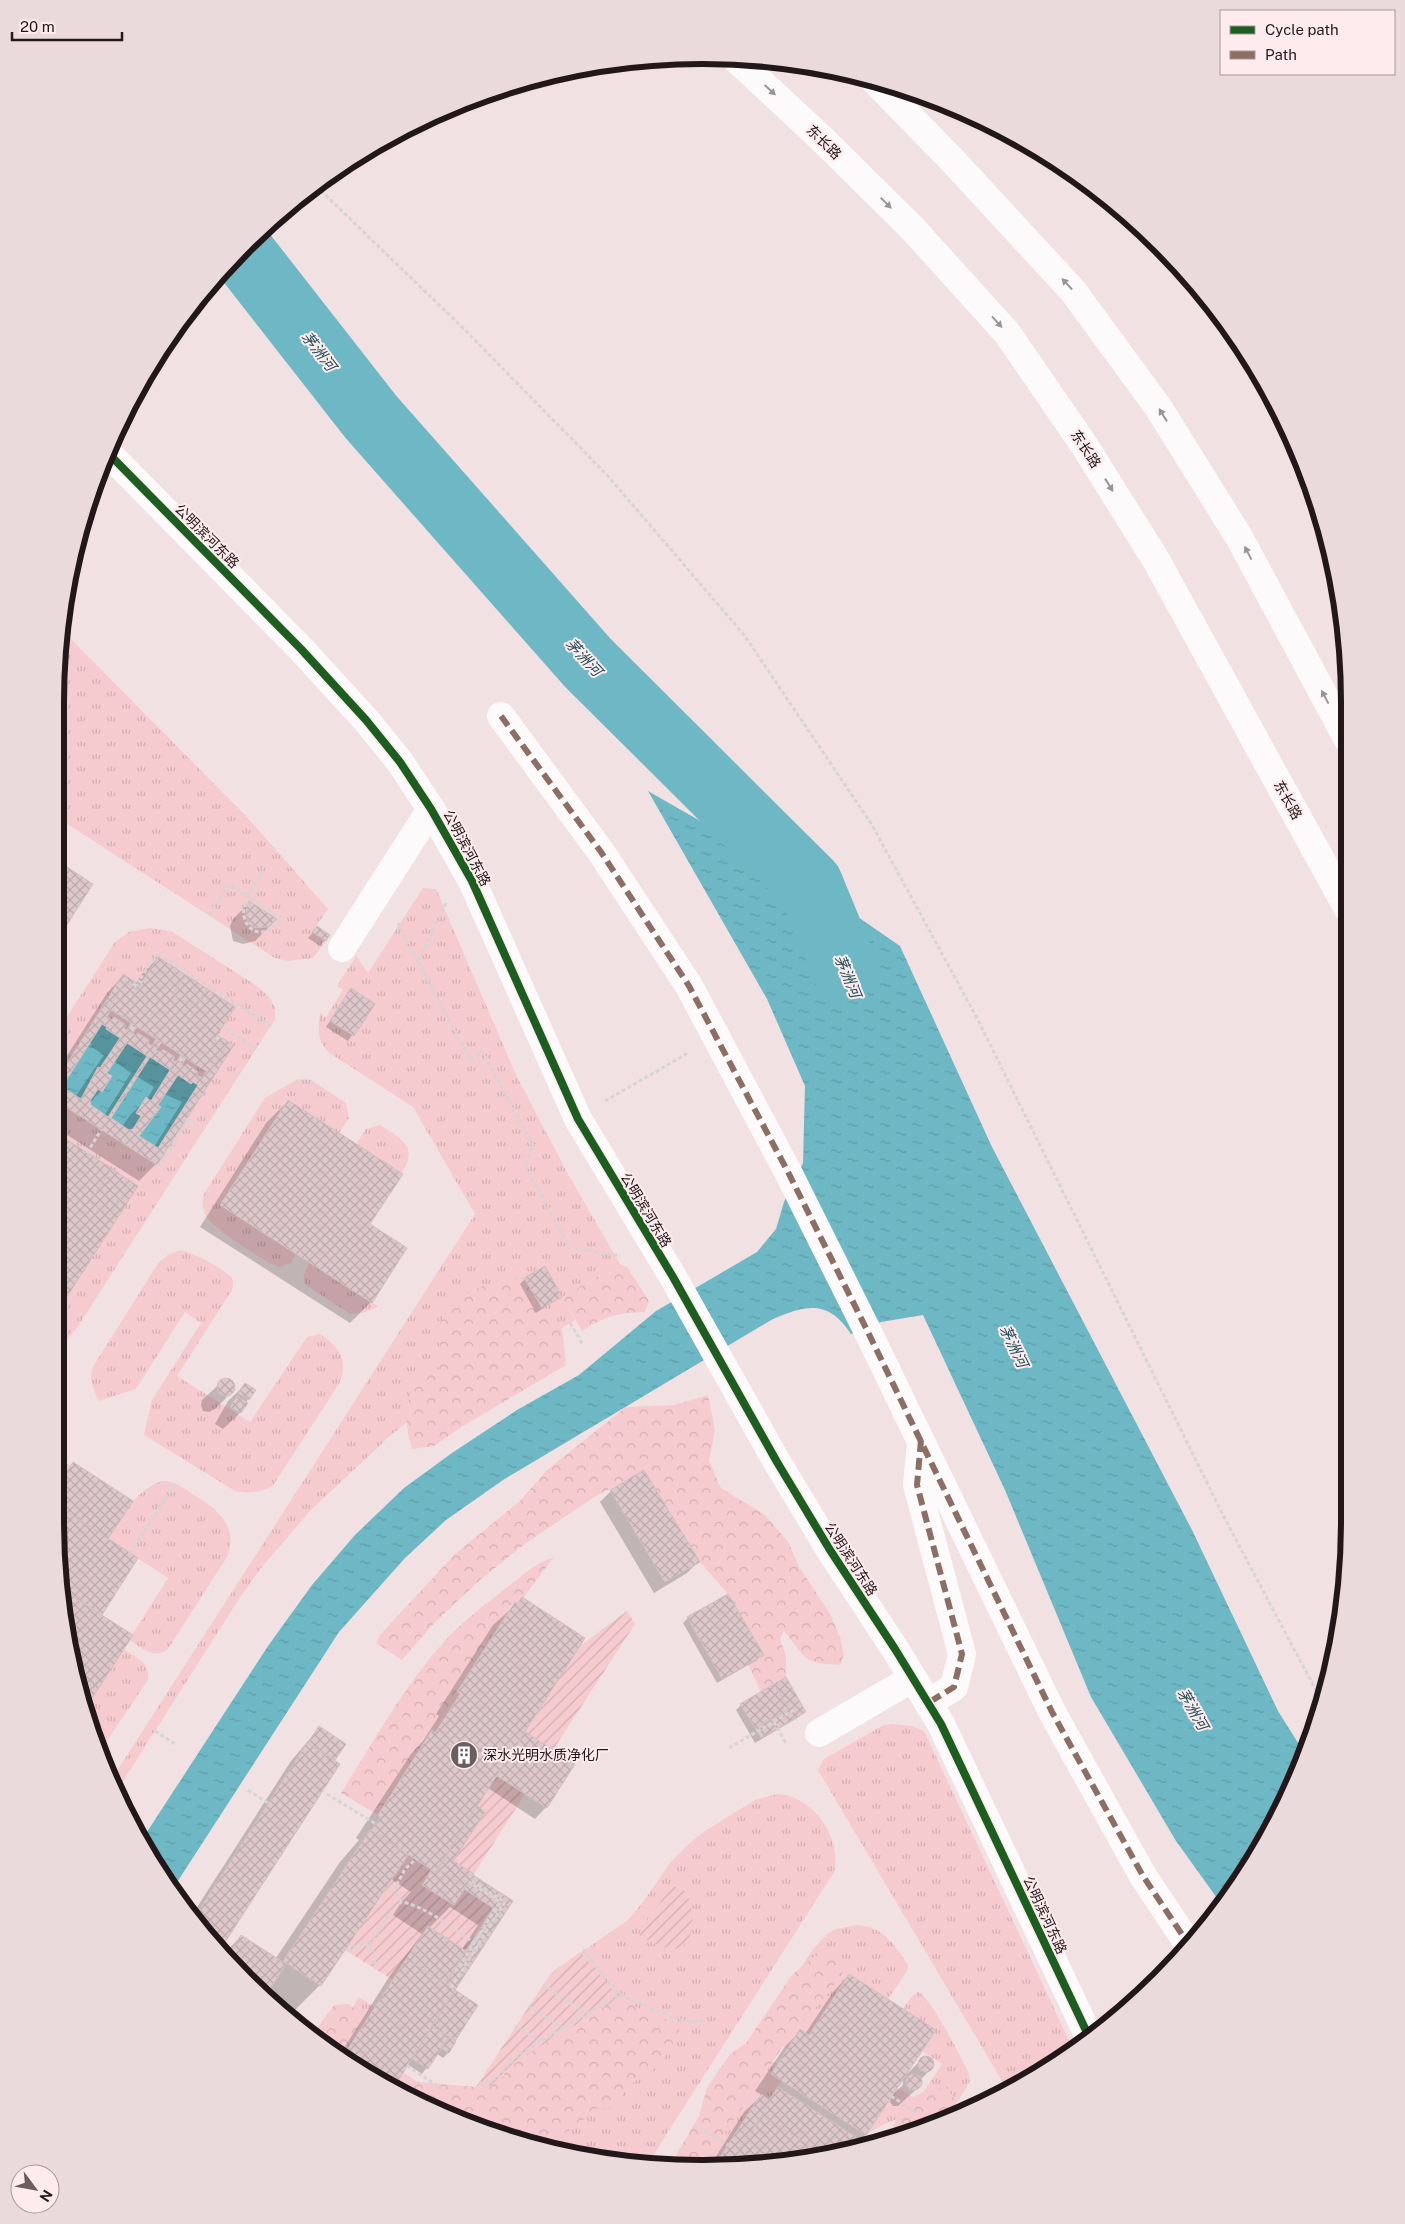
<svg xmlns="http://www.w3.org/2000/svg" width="1405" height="2224" viewBox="0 0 1405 2224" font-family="'Public Sans','Noto Sans SC',sans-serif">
	<defs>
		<pattern id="grass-tufts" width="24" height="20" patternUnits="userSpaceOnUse" patternTransform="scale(1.25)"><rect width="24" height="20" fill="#f5cbd0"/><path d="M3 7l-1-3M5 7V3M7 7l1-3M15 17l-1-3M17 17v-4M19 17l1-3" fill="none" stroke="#d2aeb2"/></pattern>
		<pattern id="forest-crowns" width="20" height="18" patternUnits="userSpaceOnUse" patternTransform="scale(1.25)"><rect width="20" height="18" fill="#f5cbd0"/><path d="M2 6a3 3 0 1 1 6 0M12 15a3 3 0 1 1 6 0" fill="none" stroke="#d2aeb2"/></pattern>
		<pattern id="garden-furrows" width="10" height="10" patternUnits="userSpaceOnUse" patternTransform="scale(1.25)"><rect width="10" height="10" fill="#f5cbd0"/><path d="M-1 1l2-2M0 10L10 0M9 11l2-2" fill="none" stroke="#d2aeb2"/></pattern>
		<pattern id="water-ripples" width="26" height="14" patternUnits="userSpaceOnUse" patternTransform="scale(1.25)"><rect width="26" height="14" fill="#6db8c4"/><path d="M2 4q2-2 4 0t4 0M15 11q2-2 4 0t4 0" fill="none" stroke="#5e9da8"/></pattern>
		<pattern id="building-cross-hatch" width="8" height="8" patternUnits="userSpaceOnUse" patternTransform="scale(1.25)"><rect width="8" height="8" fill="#ddc7ca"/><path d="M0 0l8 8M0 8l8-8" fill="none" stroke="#bdaaad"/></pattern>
	</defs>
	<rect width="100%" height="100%" fill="#f1e1e3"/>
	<g fill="url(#grass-tufts)">
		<path d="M61,629L247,817L328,909L312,932L326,941L313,958L288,961L275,958L61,820Z"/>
		<path d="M423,888L436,889L516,1075L569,1176L620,1264L562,1297L575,1320L411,1419L391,1435L311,1510L261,1568L239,1599L118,1789L113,1777L475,1214L413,1107L331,1054C317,1043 318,1029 320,1013L326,1017L343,990L337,986L356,956L368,973Z"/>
		<path d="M149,928L171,931L257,986L270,998L275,1007V1019L256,1049L77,1328L61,1347V1026L115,942L129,932Z"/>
		<path d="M298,1079L311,1080L346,1103L349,1118L339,1133L287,1100L221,1205L296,1254L291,1263L279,1267C266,1263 213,1228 206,1216C202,1209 202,1202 204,1194L265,1098Z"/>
		<path d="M380,1125C401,1139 419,1146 402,1173L356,1144L366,1129Z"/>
		<path d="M180,1250C191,1251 226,1270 232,1278C234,1282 233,1286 232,1290L177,1376L250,1422L307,1337L320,1334C340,1348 349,1359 339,1384L272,1487C260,1492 248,1494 235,1491L144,1435L152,1400L201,1323L185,1312L136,1389L99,1401C93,1389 88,1377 94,1365L159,1262L168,1255Z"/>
		<path d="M310,1263L378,1306L377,1307L363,1313L350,1314L306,1285C301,1277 305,1271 310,1263Z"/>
		<path d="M61,1462L71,1465L61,1482Z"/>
		<path d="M163,1481C175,1481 184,1488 194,1495C217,1509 239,1526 227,1557L168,1649C155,1660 141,1647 129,1640L168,1578L108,1539C123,1516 135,1489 163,1481Z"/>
		<path d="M123,1649C135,1656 151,1663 148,1680L100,1751L89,1729L85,1709Z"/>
		<path d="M891,1724L912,1726L924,1731L1074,2051L1062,2060L1008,2091L818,1770L824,1759L884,1725Z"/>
		<path d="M777,1794C812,1795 843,1838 834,1872L647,2165L494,2135L457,2118L553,1972L628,1920L643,1902L670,1863L691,1842L705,1831L755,1800Z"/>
		<path d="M856,1925C883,1926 894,1944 908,1965L907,1971L888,1999L849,1974L809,2035L800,2030L787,2049L771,2037V2015L813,1949L827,1934L833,1930Z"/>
		<path d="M918,1992C930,1995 961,2058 969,2073L970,2081L953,2109C921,2113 892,2116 866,2135L898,2088L918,2100L942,2064L922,2051L903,2009L912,1996Z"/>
		<path d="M359,1997L375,2007L342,2058L327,2048Z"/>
		<path d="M767,2057L778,2064L771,2074L782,2080L769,2100L760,2094L714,2166L673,2167Z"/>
		<path d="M403,2072L419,2083L410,2097L393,2089Z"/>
	</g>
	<g fill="url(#forest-crowns)">
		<path d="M620,1264L627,1267L649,1301L645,1312C619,1313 604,1316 582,1331L562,1297Z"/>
		<path d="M524,1278L547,1315L562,1328L566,1365L463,1426L434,1446L412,1449C403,1419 406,1405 416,1376L439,1369C447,1348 436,1344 439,1328C439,1324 442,1320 444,1317C459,1290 495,1279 524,1278Z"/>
		<path d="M708,1395L715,1430L709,1461L721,1488L765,1515L789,1543L798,1565L830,1614L840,1637L844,1655L840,1665C800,1663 807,1658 784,1631L780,1639L786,1656V1677L761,1692L748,1664L763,1655L728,1594L700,1562L644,1470L593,1498L526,1543L480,1580L434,1623L402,1660L376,1643L380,1635L455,1554L520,1501L547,1470L626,1407L674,1405Z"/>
		<path d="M553,1558L523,1598H521L517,1604L514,1602L457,1691L460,1694L435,1733L432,1731L378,1815L341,1793C373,1743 402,1689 442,1644C461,1623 483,1606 505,1589C520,1578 535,1562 553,1558Z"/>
		<path d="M834,1951L845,1965L841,1976L826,1996L789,2038L764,2074L767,2084C740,2103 723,2138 705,2166L669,2167L699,2116L707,2088L730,2054L746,2043L792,1975L815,1956Z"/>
		<path d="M619,1998L646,2012L680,2024L677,2037L660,2065L628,2086L615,2108L594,2109L576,2127L542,2144L494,2135L398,2091L407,2081L477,2087C503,2086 499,2077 516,2061Z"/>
		<path d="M349,2004L362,2015L363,2021L340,2056L311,2037L334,2005Z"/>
		<path d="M948,2087L959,2111L958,2114L889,2140C901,2100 907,2094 948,2087Z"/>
	</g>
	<g fill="url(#garden-furrows)">
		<path d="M627,1611L635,1624L553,1750L525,1732L580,1646Z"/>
		<path d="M497,1776L525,1794L474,1874L453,1861L485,1812L477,1806Z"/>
		<path d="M409,1855L432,1869L422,1885L453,1905L464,1889L493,1908L466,1951L428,1926L393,1980L345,1950Z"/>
		<path d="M674,1886L685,1891C693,1905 698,1933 683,1946C672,1955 648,1941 639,1935C640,1928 668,1891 674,1886Z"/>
		<path d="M580,1952L619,1998L516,2061C499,2077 503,2086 476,2087L543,1985L553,1972Z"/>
	</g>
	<g fill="url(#water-ripples)">
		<path d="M648,791L810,884L900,946L992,1147L1192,1530L1278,1711L1305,1754L1301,1770L1222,1905L1176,1841L1091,1697L1005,1490L923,1315L881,1322L851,1334C829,1300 807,1304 773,1319L503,1480L446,1520L405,1558L339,1632L172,1890L164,1881L143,1838L268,1646L312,1585L355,1535L404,1488L452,1453L517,1410L579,1375L656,1311L757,1252L776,1229L784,1202L803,1163L805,1086L767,999Z"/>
		<path d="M102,1024L120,1038L100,1068L98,1067L81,1099L62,1087Z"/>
		<path d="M127,1043L147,1056L108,1117L91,1105L90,1101L98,1089L102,1092L112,1076L107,1073Z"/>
		<path d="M150,1057L170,1070L151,1101L146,1097L136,1113L141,1116L133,1129L129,1130L111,1118Z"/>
		<path d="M178,1075L191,1084L193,1082L198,1085L158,1148L139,1136L161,1107L158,1105Z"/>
	</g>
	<g fill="#0003" fill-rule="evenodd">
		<path d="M61,864L92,884L61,932Z"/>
		<path d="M249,903L272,924L255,941L243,944L233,941L230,926L233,919Z"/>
		<path d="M317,928L329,935L320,946L308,938Z"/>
		<path d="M158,958L215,1035L232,1046L156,1164L139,1181L61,1131V1088L75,1097L104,1055L90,1046L92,1044L88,1042L61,1086V1065L107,993L123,976L136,984L141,975ZM114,1061L131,1073L104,1116L90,1106L89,1103L101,1091L106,1074ZM136,1076L154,1087L147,1099L130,1115L122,1127L109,1119ZM164,1094L182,1102L154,1147L137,1136Z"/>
		<path d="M351,990L374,1004L348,1041L326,1027Z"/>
		<path d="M288,1101L371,1302L350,1323L200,1227L266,1123Z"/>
		<path d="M61,1137L136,1186L61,1304Z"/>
		<path d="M525,1279L560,1297L536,1313L520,1284Z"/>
		<path d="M225,1379L230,1381L233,1386L232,1392L215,1409L209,1412L203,1411L201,1405L202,1400Z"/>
		<path d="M245,1385L248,1399L240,1413L223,1429L215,1424L228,1401Z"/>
		<path d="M73,1464L107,1539L136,1558L100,1615L131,1635L84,1708L61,1606V1477Z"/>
		<path d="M611,1491L698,1562L687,1573L654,1593L600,1502Z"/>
		<path d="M522,1599L524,1732L574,1765L546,1807L535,1819L488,1788L476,1807L451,1861L468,1880L511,1901L454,1991L477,2006L448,2053L443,2058L437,2054L422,2074L407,2064L392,2088L379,2082L339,2056L389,1977L422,1934L393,1915L402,1901L411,1892L391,1879L320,1985L290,2015L272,2003L244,1979L224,1954L241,1936L276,1958L340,1862L359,1840L356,1838L411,1754L423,1741L439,1716L436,1714L493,1625ZM450,1907L478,1925L462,1949L429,1928Z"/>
		<path d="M688,1618L762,1655L757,1660L717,1683L683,1623Z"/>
		<path d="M741,1705L804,1712L799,1717L755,1743L736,1710Z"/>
		<path d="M319,1728L344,1744L219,1949L192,1915L291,1761Z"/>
		<path d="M849,1975L908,2073L924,2057L929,2058L932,2063V2068L920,2080V2086L898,2106H893L890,2102L891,2096L855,2150L787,2163L710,2166L744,2112L762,2095L755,2091L784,2048L800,2031L805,2034L833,1992ZM902,2079L903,2085L894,2093L893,2092Z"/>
	</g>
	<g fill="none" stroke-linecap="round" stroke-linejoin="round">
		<path stroke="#6db8c4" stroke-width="66" d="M242,252L371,417L588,663L810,884L845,969"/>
	</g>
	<g fill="url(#building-cross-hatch)" stroke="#cdc1c1" fill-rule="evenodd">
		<path d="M61,863L93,884L61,934Z"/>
		<path d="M249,901L277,919L268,927L255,928L249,924L246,916V909Z"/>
		<path d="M317,926L330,935L326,941L312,932Z"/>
		<path d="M158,957L235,1007L217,1035L234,1045L157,1165L61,1104V1073L123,974L140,985ZM111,1010L131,1023L127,1030L124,1028L126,1025L114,1017L112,1020L107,1017ZM102,1024L107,1027L106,1029L120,1038L100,1068L98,1067L81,1099L62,1087ZM137,1027L156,1039L152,1046L148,1043L149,1040L138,1033L136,1036L133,1033ZM162,1042L181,1054L176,1062L173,1060L175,1057L163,1049L161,1052L156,1050ZM127,1043L147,1056L108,1117L91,1105L90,1101L98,1089L102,1092L112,1076L107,1073ZM150,1057L170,1070L151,1101L146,1097L136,1113L141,1116L133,1129L129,1130L111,1118ZM186,1058L207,1071L202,1078L197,1075L198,1072L187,1064L185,1067L182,1065ZM178,1075L191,1084L193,1082L198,1085L158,1148L139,1136L161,1107L158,1105Z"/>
		<path d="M158,957L235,1007L214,1040L226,1047L209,1073L109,1008L125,982L137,990Z"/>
		<path d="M186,975L207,989L195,1008L173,994Z"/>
		<path d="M351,988L375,1004L354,1036L330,1021Z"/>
		<path d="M288,1100L403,1174L370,1224L407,1248L372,1303L220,1205Z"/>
		<path d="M61,1136L119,1173L61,1264V1259L75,1236L61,1227V1224L77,1234L95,1206L76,1193L61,1218V1214L74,1192L61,1183V1181L76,1190L94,1162L75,1150L61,1172V1168L73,1148L61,1140ZM96,1163L114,1175L97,1204L77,1191Z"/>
		<path d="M61,1136L138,1186L61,1306Z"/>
		<path d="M111,1169L132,1182L110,1215L90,1203Z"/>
		<path d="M545,1266L562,1297L542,1308L524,1278Z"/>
		<circle cx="226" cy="1387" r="9"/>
		<path d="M245,1383L256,1390L249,1400L238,1393Z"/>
		<path d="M237,1396L248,1403L241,1413L230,1407Z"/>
		<path d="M73,1462L133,1501L108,1539L61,1508V1482Z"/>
		<path d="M644,1470L700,1562L665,1582L610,1490Z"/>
		<path d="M61,1508L138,1558L102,1615L61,1589Z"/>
		<path d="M61,1589L133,1635L85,1709L61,1606Z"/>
		<path d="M728,1594L764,1655L722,1679L687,1617Z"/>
		<path d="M522,1597L585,1638L435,1872L371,1831L380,1818L378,1815L432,1730L435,1733L460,1694L457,1692L515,1602L517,1604Z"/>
		<path d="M786,1677L806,1712L761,1738L755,1728L789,1709L774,1684Z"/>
		<path d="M774,1684L789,1709L755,1728L740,1704Z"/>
		<path d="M319,1726L346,1744L335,1760L308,1743Z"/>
		<path d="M525,1732L575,1764L547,1808L497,1776Z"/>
		<path d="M307,1743L340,1764L220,1950L194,1918Z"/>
		<path d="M477,1806L485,1812L453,1861L446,1856Z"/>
		<path d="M370,1830L408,1855L321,1986L283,1961Z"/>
		<path d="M446,1856L474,1874L466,1887L438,1869Z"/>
		<path d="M432,1869L435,1872L438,1869L466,1887L454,1905L422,1885Z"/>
		<path d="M473,1875L513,1901L455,1990L445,1984L493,1908L464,1889Z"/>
		<path d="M428,1926L466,1951L445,1984L406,1959Z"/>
		<path d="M241,1935L286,1964L265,1997L244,1979L227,1958Z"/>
		<path d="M406,1959L455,1990L393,2089L379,2082L342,2058Z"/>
		<path d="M849,1974L936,2030L866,2135L771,2074L800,2029L809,2035Z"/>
		<path d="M455,1990L478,2005L455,2041L432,2026Z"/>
		<path d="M432,2026L449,2037L428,2069L412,2059Z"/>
		<path d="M449,2037L456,2041L449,2053L442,2049Z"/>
		<circle cx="926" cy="2064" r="8"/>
		<circle cx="914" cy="2082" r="8"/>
		<path d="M778,2087L862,2141L857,2150L787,2163L714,2166L761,2094L769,2100Z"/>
		<path d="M762,2115L825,2156L787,2163L759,2164L738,2151Z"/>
	</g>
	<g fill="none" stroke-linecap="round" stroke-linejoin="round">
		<g stroke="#d8d4d5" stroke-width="3" stroke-dasharray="4 2.5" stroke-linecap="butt">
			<path d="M316,186L465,330L608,476L745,636L872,825L977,1018L1225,1519L1320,1698"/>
			<path d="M446,903L418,962L470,1059L483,1052L533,1145L525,1165L569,1247L620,1256"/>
			<path d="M247,906L245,905C240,916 248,933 262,932C271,931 277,924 282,918L247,896"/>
			<path d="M209,915L229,884L247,896L263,871"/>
			<path d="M398,923L418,962"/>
			<path d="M142,983L139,981L157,953L271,1026"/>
			<path d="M133,984L139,987"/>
			<path d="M226,1029L256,1049"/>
			<path d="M131,1030L134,1025"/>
			<path d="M216,1037L221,1041"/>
			<path d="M180,1061L183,1056"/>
			<path d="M605,1101L688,1053"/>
			<path d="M186,1119L204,1130"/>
			<path d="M87,1153L101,1130"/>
			<path d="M158,1163L160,1165L189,1120"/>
			<path d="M570,1323L583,1345"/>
			<path d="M130,1553L176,1483"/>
			<path d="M774,1722L786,1743"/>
			<path d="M155,1731L175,1744"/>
			<path d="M729,1748L794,1710"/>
			<path d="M248,1790L268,1803"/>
			<path d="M327,1794L376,1824"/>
			<path d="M401,1902L394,1890L405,1869L416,1859"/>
			<path d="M369,1946L391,1912L401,1902C422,1904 461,1933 478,1946"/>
			<path d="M583,1950L620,1994L675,2019L695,2022L706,2020"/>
			<path d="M348,1952C363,1937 380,1947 373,1967"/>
			<path d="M455,1968L457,1970L500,1902L469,1882"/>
			<path d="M543,1985L587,2014"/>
			<path d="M451,1988L505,1902L470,1880"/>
			<path d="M528,2006L563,2028"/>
			<path d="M515,2026L540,2041"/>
			<path d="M407,2066L441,2088"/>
			<path d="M479,2083C498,2084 505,2066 518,2055L620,1994"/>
			<path d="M891,2096L918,2114"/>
			<path d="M699,2127L728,2145"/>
		</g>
		<g stroke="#fdfafb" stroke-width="28">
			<path d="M501,716L601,852L689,986L788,1172L866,1328L1052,1712L1143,1876L1189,1945"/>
			<path d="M921,1442L917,1485L962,1654L954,1687L928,1703"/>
		</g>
		<g stroke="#fdfafb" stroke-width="28">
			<path d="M106,451L301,649L366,720L400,762L431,809L472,881L578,1119L673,1277L777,1462L830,1550L895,1649L941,1724L1090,2039"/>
			<path d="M342,948L431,809"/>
			<path d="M819,1733L913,1678"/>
		</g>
		<g stroke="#fdfafb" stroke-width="28">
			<path d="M734,57L822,139L912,228L1007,333L1084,445L1156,560L1348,909"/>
			<path d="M871,77L954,162L1073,291L1158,407L1239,537L1348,740"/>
		</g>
		<g stroke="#8d6e63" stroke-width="6" stroke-dasharray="12 6" stroke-linecap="butt">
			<path d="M501,716L601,852L689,986L788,1172L866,1328L1052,1712L1143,1876L1189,1945"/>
			<path d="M921,1440L917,1485L962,1654L954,1687L928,1703"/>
		</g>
		<g stroke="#fdebed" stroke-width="11">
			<path id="cycleway" d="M106,451L301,649L366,720L400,762L431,809L472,881L578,1119L673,1277L777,1462L830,1550L895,1649L941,1724L1090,2039"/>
		</g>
		<use href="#cycleway" stroke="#1b5e20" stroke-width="8"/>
	</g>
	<defs><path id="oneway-solid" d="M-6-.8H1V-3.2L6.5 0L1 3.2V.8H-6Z" transform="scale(1.25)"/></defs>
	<g fill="#9a9495">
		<use href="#oneway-solid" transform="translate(770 90) rotate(43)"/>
		<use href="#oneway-solid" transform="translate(886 203) rotate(45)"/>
		<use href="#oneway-solid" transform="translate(1067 284) rotate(-133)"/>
		<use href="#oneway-solid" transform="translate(997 322) rotate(48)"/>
		<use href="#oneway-solid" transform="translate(1163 415) rotate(-122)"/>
		<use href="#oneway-solid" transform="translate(1109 485) rotate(58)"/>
		<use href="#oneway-solid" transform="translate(1248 553) rotate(-118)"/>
		<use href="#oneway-solid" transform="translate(1325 697) rotate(-118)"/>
	</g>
	<defs>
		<g id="building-disc" transform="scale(1.4375)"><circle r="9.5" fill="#6a5e60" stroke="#fdebed"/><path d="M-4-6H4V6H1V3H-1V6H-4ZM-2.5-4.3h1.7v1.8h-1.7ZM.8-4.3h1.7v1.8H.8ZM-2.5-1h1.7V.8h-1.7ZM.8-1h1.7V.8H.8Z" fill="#fff"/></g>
	</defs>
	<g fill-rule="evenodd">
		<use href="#building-disc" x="464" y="1755"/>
	</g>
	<g text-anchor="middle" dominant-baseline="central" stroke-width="4" stroke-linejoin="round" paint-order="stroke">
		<g font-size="14" fill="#221819" stroke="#fdebed">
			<text transform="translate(824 142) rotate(44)">东长路</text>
			<text transform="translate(1086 449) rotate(57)">东长路</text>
			<text transform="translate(207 536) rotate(45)">公明滨河东路</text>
			<text transform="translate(1288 800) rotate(61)">东长路</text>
			<text transform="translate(467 848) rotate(62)">公明滨河东路</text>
			<text transform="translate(646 1210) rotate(59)">公明滨河东路</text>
			<text transform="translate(851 1559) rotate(57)">公明滨河东路</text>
			<text transform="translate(1045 1915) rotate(65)">公明滨河东路</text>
		</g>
		<g font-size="14" fill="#221819" stroke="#fdebed" text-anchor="start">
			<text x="483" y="1755">深水光明水质净化厂</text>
		</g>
		<g font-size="15" font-style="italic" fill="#225159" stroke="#fdebed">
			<text transform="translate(319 351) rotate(52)">茅洲河</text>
			<text transform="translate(584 657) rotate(47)">茅洲河</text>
			<text transform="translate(848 976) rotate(67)">茅洲河</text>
			<text transform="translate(1014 1346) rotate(64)">茅洲河</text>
			<text transform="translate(1193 1709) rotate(60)">茅洲河</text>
		</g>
	</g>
	<path d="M0 0H1405V2224H0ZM702 64H703A638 638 0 0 1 1341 702V1522A638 638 0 0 1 703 2160H702A638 638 0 0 1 64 1522V702A638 638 0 0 1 702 64Z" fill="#ebdadc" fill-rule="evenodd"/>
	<path fill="none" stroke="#221819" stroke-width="6" d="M702 64H703A638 638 0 0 1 1341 702V1522A638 638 0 0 1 703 2160H702A638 638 0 0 1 64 1522V702A638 638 0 0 1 702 64Z"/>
	<rect x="1220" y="10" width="175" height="65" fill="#fdebed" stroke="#a59798"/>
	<rect x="1230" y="26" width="25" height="8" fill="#1b5e20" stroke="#a59798"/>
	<text x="1265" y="35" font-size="15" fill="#221819">Cycle path</text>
	<rect x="1230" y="51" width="25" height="8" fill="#8d6e63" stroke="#a59798"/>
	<text x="1265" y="60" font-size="15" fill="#221819">Path</text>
	<g transform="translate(35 2189) rotate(122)"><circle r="24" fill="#fdebed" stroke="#a59798"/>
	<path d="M0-4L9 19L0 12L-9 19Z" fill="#6a5e60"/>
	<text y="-8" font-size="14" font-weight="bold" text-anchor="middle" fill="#221819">N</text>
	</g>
	<path d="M12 32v8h110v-8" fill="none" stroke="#221819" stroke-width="2.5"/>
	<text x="20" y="32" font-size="15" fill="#221819" stroke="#fdebed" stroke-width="4" paint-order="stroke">20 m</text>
</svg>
